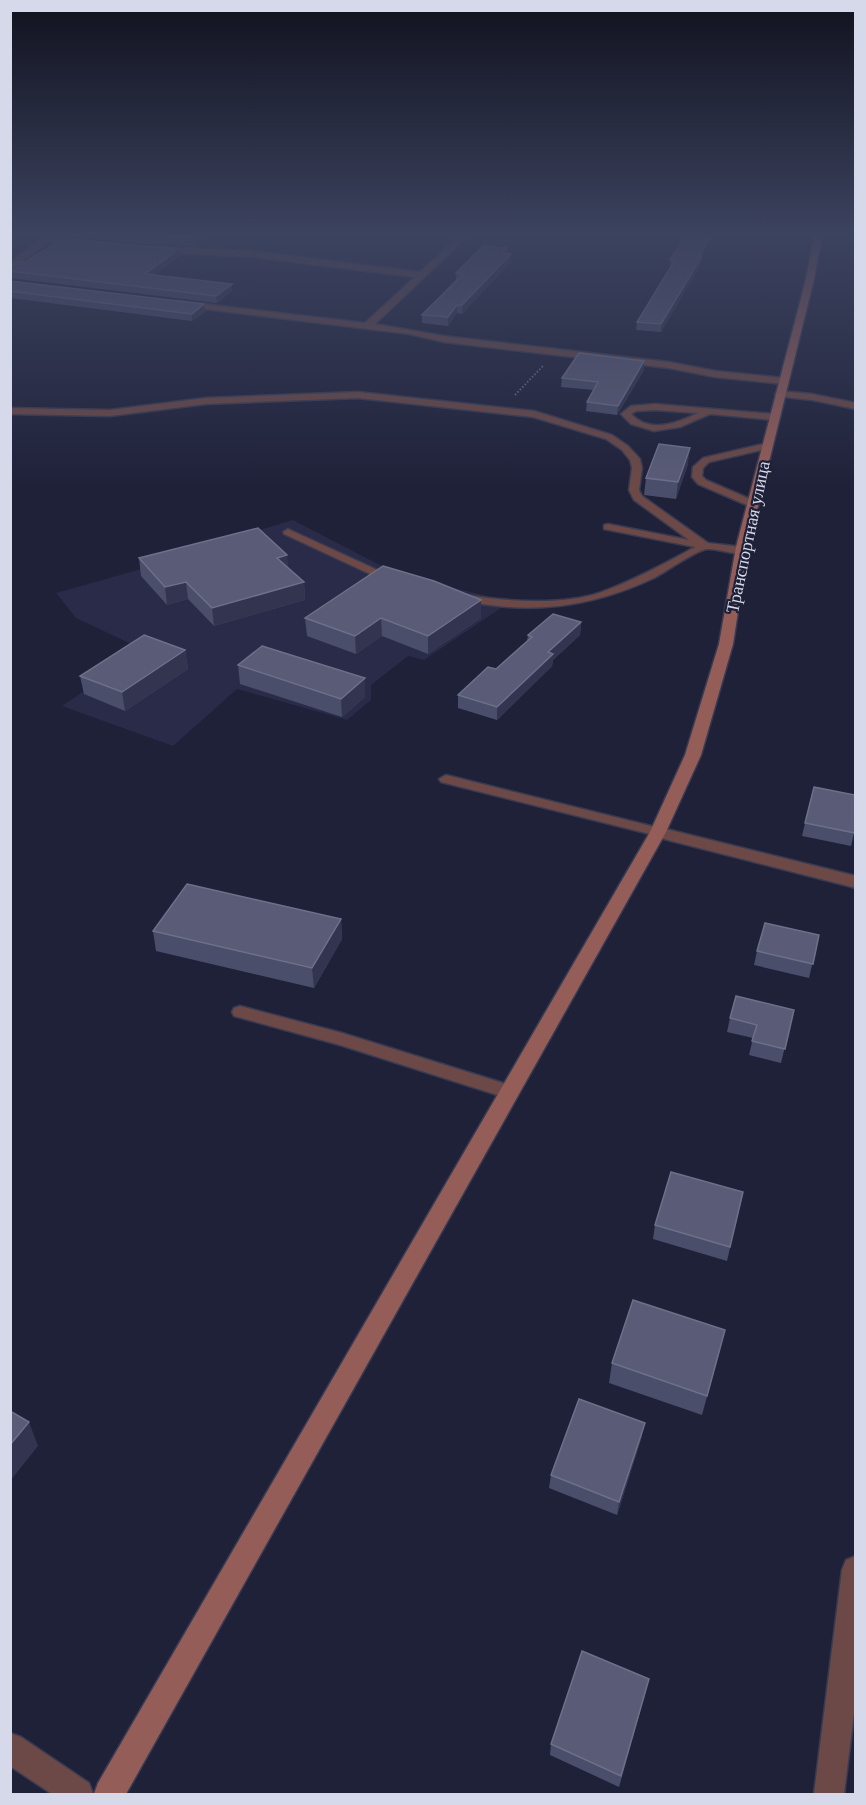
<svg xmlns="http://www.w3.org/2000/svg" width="866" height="1805" viewBox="0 0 866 1805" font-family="'Times New Roman',serif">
	<rect width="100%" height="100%" fill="#1f2139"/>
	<path fill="#292b48" d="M293,520L399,575L496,598L501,608L424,660L408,656L371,685V700L347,720L237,689L173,746L62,706L144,650L76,618L56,593L230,544L236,537Z"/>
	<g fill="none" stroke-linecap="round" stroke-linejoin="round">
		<g stroke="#393b52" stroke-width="3">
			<g id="lane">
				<path d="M358,392L534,411L612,435L628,446L640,459L642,468L639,490L642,496L708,543L742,547L747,550C737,558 720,548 707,549C695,551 667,571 654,578C590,608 527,616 457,599L455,597L461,594C502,601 559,606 599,593C632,581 664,564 695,547L604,529V525L608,524L689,540L634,500L629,490L632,468L630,460L622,450L606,439L533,417L358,398L206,404L110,416L10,414V408L110,410L206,398Z"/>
				<path d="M655,404L774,414L779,417L774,420L710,414L680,427L654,431L631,424L621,414L631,406ZM655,410L698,413C677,423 650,434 631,414L636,411Z"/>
				<path d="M767,443L772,446L770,448L709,462L703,468L702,476L706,480L757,502V506H749L698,484L692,477L693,467L703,458Z"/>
				<path d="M288,529L395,578L397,580L395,582H387L284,534L283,532Z"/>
				<path d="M446,775L663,829L665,832L658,836L441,782L439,779Z"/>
				<path d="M240,1006L342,1033L516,1087L519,1092L516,1097L510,1099L340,1045L234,1016L232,1012L234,1008Z"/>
			</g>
		</g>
		<g stroke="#393b52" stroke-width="3">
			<g id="street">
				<path d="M48,235H57L55,237L86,243L82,246L49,242L10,270V262Z"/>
				<path d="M461,235H469L375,324L444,336L669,362L715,371L783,378L788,381L783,384L715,377L669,368L444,342L409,334L181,306L178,305V301L365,323L415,277L252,257L155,252L151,249L155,246L252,251L420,272Z"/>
				<path d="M780,391L812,394L856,403V409L812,400L776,396L775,394Z"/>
				<path d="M658,827L856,876V888L652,836L650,832L652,828Z"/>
				<path d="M856,1556V1697L844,1794H814L842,1570L846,1560Z"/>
				<path d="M10,1733L21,1737L89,1783L93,1794H52L10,1766Z"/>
			</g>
		</g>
		<g stroke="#393b52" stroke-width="3">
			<path id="secondary" d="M814,235H822L814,279L748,547L733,644L701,755L666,832L126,1794H94L98,1783L650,832L685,755L719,644L736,547L806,279Z"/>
		</g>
		<path stroke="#6b6d82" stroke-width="2" stroke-dasharray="1.5 2" stroke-linecap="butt" d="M515,395L543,366"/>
		<use href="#lane" fill="#6c4946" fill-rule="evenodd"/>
		<use href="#street" fill="#6c4946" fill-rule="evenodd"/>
		<use href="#secondary" fill="#955d58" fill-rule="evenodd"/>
	</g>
	<g fill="#4a4e6a">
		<path d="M82,235H208L193,246L133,243L82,237Z"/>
		<path d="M507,254L511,262L462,314L457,313L448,326L422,323V315L456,280V273Z"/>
		<path d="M180,256L154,275L232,291L217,303L10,278V266L25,262Z"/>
		<path d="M702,256L701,264L661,332L636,330L637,322L670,267V260Z"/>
		<path d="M10,281L205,312L192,321L10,298Z"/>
		<path d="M644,361V370L617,415L586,411L587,402L594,390L561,387L562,378Z"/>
		<path d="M688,464L676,499L644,495L646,478Z"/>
		<path d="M139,558L288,568L304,582L305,600L214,626L188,599L167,605L141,576Z"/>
		<path d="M305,618H481L428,654L382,636L356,654L307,636Z"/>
		<path d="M581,622L580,635L553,660L552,666L497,720L458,708V695L496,669L527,641L528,635Z"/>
		<path d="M185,650L188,669L125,711L84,694L80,676Z"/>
		<path d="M238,665L365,678V697L342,717L240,684Z"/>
		<path d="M805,823L855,829L851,846L802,836Z"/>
		<path d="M341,919L342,939L314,988L156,951L153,931Z"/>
		<path d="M819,935L809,978L754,965L757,951Z"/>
		<path d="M794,1010L781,1063L749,1055L753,1038L727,1032L730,1018Z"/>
		<path d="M743,1192L727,1261L653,1239L655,1225Z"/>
		<path d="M720,1350L702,1415L609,1383L612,1363Z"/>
		<path d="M642,1436L617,1515L549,1488L551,1475Z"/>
		<path d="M646,1691L619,1787L550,1755L551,1744Z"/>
	</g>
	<g fill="#333550">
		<path d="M197,235H208L193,246L192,238Z"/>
		<path d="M711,235H714L700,259L702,256L701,264L661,332V324Z"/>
		<path d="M179,249L180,256L146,281L145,274Z"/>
		<path d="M511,254V262L462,314V305Z"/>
		<path d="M232,284V291L217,303L216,296Z"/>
		<path d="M204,304L205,312L192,321V314Z"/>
		<path d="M457,305V313L448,326V317Z"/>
		<path d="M644,361V370L617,415L618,406Z"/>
		<path d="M690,448L688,464L676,499L678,482Z"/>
		<path d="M287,555L289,572L277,558Z"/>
		<path d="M186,582L188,599L167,605L165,587Z"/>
		<path d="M304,582L305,600L214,626L212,608Z"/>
		<path d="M481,600V618L428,654V636Z"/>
		<path d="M381,618L382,636L356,654L355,636Z"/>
		<path d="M581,622L580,635L553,660L552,666L497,720V707L548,652Z"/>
		<path d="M185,650L188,669L125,711L122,692Z"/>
		<path d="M365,678V697L342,717L341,699Z"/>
		<path d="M341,919L342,939L314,988L312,968Z"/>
		<path d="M725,1330L720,1350L702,1415L707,1396Z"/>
		<path d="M29,1422L38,1446L10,1481V1445Z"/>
		<path d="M645,1423L642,1436L617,1515L619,1502Z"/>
	</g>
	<g fill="#5a5c77" stroke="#6d7089" stroke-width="1.5">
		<path d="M126,235H197L192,238Z"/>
		<path d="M686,235H711L699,256H702L661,324L637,322L675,260H670Z"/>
		<path d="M66,239L179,249L145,274L232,284L216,296L10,271V266L18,262H25L59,241Z"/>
		<path d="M483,246L507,248L503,253L511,254L462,305H457L448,317L422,315L463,274L456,273Z"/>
		<path d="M10,281L204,304L192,314L10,291Z"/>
		<path d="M579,353L644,361L618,406L587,402L598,382L562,378Z"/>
		<path d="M659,444L690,448L678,482L646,478Z"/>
		<path d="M258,528L287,555L277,558L304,582L212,608L186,582L165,587L139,558Z"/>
		<path d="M383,566L434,581L481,600L428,636L381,618L355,636L305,618Z"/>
		<path d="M553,614L581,622L548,652L553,654L497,707L458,695L488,667L496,669L532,637L528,635Z"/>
		<path d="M144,635L185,650L122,692L80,676Z"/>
		<path d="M262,646L365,678L341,699L238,665Z"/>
		<path d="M814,787L855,795V833L805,823Z"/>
		<path d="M187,884L341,919L312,968L153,931Z"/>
		<path d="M765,923L819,935L813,964L757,951Z"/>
		<path d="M736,996L794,1010L785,1049L752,1041L757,1025L730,1018Z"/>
		<path d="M671,1172L743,1192L730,1247L655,1225Z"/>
		<path d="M633,1300L725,1330L707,1396L612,1363Z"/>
		<path d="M579,1399L645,1423L619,1502L551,1475Z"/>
		<path d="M10,1411L29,1422L10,1445Z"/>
		<path d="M582,1651L649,1679L621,1776L551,1744Z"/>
	</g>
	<linearGradient id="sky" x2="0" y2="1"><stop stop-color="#11121f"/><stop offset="0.48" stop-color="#3c435f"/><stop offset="1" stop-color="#3c435f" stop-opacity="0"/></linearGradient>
	<rect width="866" height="487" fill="url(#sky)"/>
	<g text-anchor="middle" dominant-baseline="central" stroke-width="4.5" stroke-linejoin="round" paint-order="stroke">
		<g font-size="18" fill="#d6d9e9" stroke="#1f2139">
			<text transform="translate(748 537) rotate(-78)">Транспортная улица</text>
		</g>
	</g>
	<rect width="866" height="1805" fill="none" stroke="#d6d9e9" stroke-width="24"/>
</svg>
